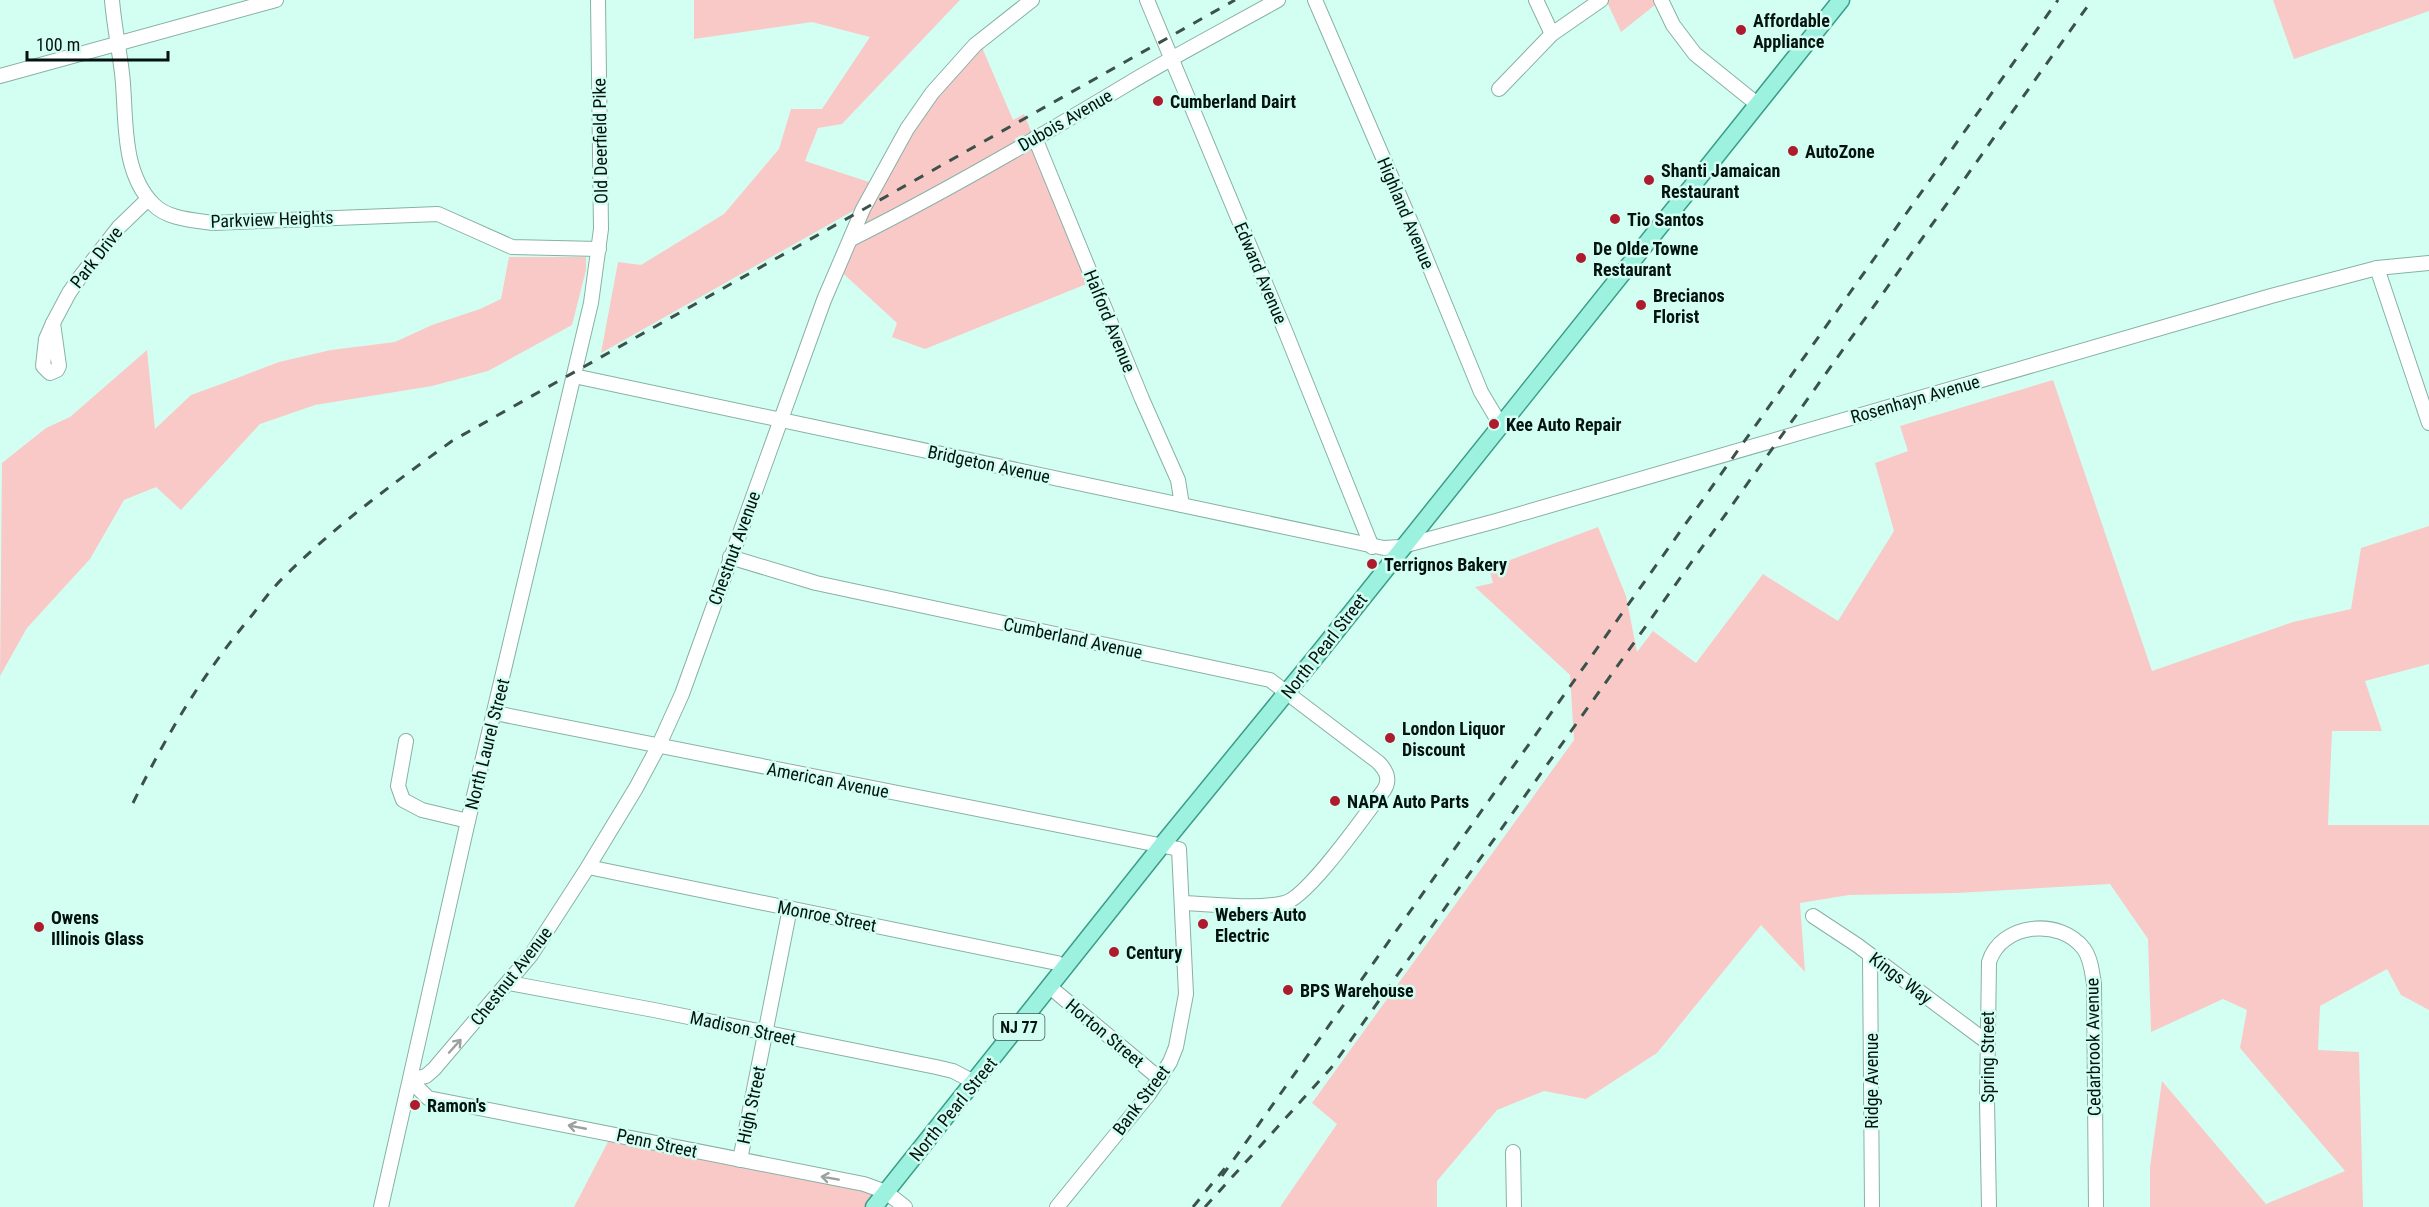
<svg xmlns="http://www.w3.org/2000/svg" width="2429" height="1207" viewBox="0 0 2429 1207" font-family="'Roboto Condensed',sans-serif">
	<rect width="100%" height="100%" fill="#d3fff2"/>
	<g fill="#f9c9c7">
		<path d="M694,0H960L842,124L818,128L805,161L872,183L978,38L1013,120L1024,114L1094,281L925,349L892,337L897,323L836,267L860,207L601,353L618,262L641,265L724,214L779,149L791,109H822L870,37L812,22L694,39Z"/>
		<path d="M1606,0H1660V1L1621,32Z"/>
		<path d="M2273,0H2429V11L2294,59Z"/>
		<path d="M509,257H586V270L572,325L488,371L432,386L315,405L260,424L181,510L156,487L124,500L90,559L27,628L0,676L2,463L46,428L70,417L147,350L155,429L191,395L224,383L279,362L331,350L395,342L432,325L480,309L501,299Z"/>
		<path d="M2053,380L2152,671L2293,622L2351,609L2361,548L2429,526V664L2365,681L2382,731H2332L2328,825H2429V1010L2401,995L2387,969L2320,1006L2318,1050L2359,1052L2363,1207H2150V1167L2162,1081L2266,1204L2345,1171L2240,1048L2247,1010L2223,999L2151,1032L2148,939L2110,884L1957,893L1849,895L1800,903L1805,972L1761,925L1657,1053L1586,1099L1544,1091L1497,1110L1437,1181V1207H1280L1337,1124L1312,1103L1574,740L1570,675L1475,587L1493,583L1489,568L1598,527L1626,596L1637,652L1653,631L1696,663L1763,574L1838,621L1894,531L1875,463L1908,451L1900,426Z"/>
		<path d="M612,1134L886,1192L874,1207H574Z"/>
	</g>
	<g fill="none" stroke-linecap="round" stroke-linejoin="round">
		<g stroke="#88b1a5" stroke-width="16">
			<g id="minor">
				<path d="M112,0C114,25 119,48 122,73C127,115 120,170 153,204C167,219 193,220 213,223L438,214L512,247L599,249"/>
				<path d="M1147,0L1286,333L1372,547"/>
				<path d="M1315,0L1416,234L1481,392L1500,424"/>
				<path d="M1536,0L1552,34"/>
				<path d="M1661,0L1673,25L1695,54L1757,104"/>
				<path d="M0,76L276,0"/>
				<path d="M1499,89L1552,34L1601,0"/>
				<path d="M1035,138L1142,399L1178,480L1182,505"/>
				<path d="M851,239C945,192 1036,139 1126,85C1176,55 1228,28 1278,0"/>
				<path d="M2377,268L2429,423"/>
				<path d="M53,323L69,293L80,277L119,227L148,199"/>
				<path d="M53,323L59,366L57,370L50,373L43,366L46,339Z"/>
				<path d="M574,376L1384,548L1399,547L1496,521L2271,296L2377,268L2429,263"/>
				<path d="M730,557L816,583L1270,680L1378,762C1386,770 1391,779 1384,790C1367,812 1308,898 1284,903C1255,910 1214,904 1183,903"/>
				<path d="M495,713L1179,849L1186,994L1176,1047L1170,1062L1149,1094L1057,1207"/>
				<path d="M406,741L398,786L403,800L422,810L468,821"/>
				<path d="M588,867L1047,961L1057,963L1065,968"/>
				<path d="M1813,916L1857,945L1987,1042"/>
				<path d="M1870,955L1872,1207"/>
				<path d="M509,983L654,1010L936,1067L953,1071L974,1082"/>
				<path d="M1050,987L1160,1079"/>
				<path d="M1513,1152L1514,1207"/>
				<path d="M740,1160L790,908"/>
				<path d="M381,1207L468,821L591,303L601,229L598,0"/>
				<path d="M905,1207L886,1192L864,1184L428,1098L410,1080L426,1076L434,1069L531,955L588,867L636,788L658,747L682,694L824,300L863,209L907,129L932,93L975,45L1032,0"/>
				<path d="M1989,1207L1987,1100L1989,962C2001,923 2060,917 2084,949C2091,959 2092,972 2094,984L2096,1207"/>
			</g>
		</g>
		<g stroke="#3c9d88" stroke-width="19">
			<path id="major" d="M874,1207L1162,845L1318,654L1841,0"/>
		</g>
		<use href="#minor" stroke="#fff" stroke-width="14"/>
		<use href="#major" stroke="#9cf1df" stroke-width="16"/>
		<g stroke="#3b524b" stroke-width="3" stroke-dasharray="10 10" stroke-linecap="butt">
			<path d="M133,803C168,732 202,675 253,614C263,601 273,587 285,576C336,525 394,483 452,441L1235,0"/>
			<path d="M1222,1176L2058,0"/>
			<path d="M1193,1207L1225,1168"/>
			<path d="M1205,1207L1331,1068L2092,0"/>
		</g>
	</g>
	<defs><path id="oneway-shaft" d="M-6 0H5M1.5-3L5.5 0L1.5 3" fill="none" stroke-width="1.6" stroke-linecap="round" stroke-linejoin="round" transform="scale(1.5)"/></defs>
	<g stroke="#9ba19f">
		<use href="#oneway-shaft" transform="translate(455 1046) rotate(-48)"/>
		<use href="#oneway-shaft" transform="translate(577 1127) rotate(-169)"/>
		<use href="#oneway-shaft" transform="translate(830 1178) rotate(-170)"/>
	</g>
	<g fill="#ae1a2e" stroke="#d3fff2" stroke-width="2">
		<circle cx="1741" cy="30" r="6"/>
		<circle cx="1158" cy="101" r="6"/>
		<circle cx="1793" cy="151" r="6"/>
		<circle cx="1649" cy="180" r="6"/>
		<circle cx="1615" cy="219" r="6"/>
		<circle cx="1581" cy="258" r="6"/>
		<circle cx="1641" cy="305" r="6"/>
		<circle cx="1494" cy="424" r="6"/>
		<circle cx="1372" cy="564" r="6"/>
		<circle cx="1390" cy="738" r="6"/>
		<circle cx="1335" cy="801" r="6"/>
		<circle cx="1203" cy="924" r="6"/>
		<circle cx="39" cy="927" r="6"/>
		<circle cx="1114" cy="952" r="6"/>
		<circle cx="1288" cy="990" r="6"/>
		<circle cx="415" cy="1105" r="6"/>
	</g>
	<g text-anchor="middle" dominant-baseline="central" stroke-width="5" stroke-linejoin="round" paint-order="stroke">
		<rect fill="#d3fff2" stroke="#425a53" stroke-width="1.5" x="993.5" y="1014" width="51" height="26" rx="4.5"/>
		<g font-size="16" font-weight="bold" fill="#04130f">
			<text x="1019" y="1027">NJ 77</text>
		</g>
		<g font-size="18" font-weight="bold" fill="#04130f" stroke="#d3fff2" text-anchor="start">
			<text x="1753" y="20">Affordable<tspan x="1753" dy="21">Appliance</tspan></text>
			<text x="1170" y="101">Cumberland Dairt</text>
			<text x="1805" y="151">AutoZone</text>
			<text x="1661" y="170">Shanti Jamaican<tspan x="1661" dy="21">Restaurant</tspan></text>
			<text x="1627" y="219">Tio Santos</text>
			<text x="1593" y="248">De Olde Towne<tspan x="1593" dy="21">Restaurant</tspan></text>
			<text x="1653" y="295">Brecianos<tspan x="1653" dy="21">Florist</tspan></text>
			<text x="1506" y="424">Kee Auto Repair</text>
			<text x="1384" y="564">Terrignos Bakery</text>
			<text x="1402" y="728">London Liquor<tspan x="1402" dy="21">Discount</tspan></text>
			<text x="1347" y="801">NAPA Auto Parts</text>
			<text x="1215" y="914">Webers Auto<tspan x="1215" dy="21">Electric</tspan></text>
			<text x="51" y="917">Owens<tspan x="51" dy="21">Illinois Glass</tspan></text>
			<text x="1126" y="952">Century</text>
			<text x="1300" y="990">BPS Warehouse</text>
			<text x="427" y="1105">Ramon's</text>
		</g>
		<g font-size="18" fill="#04130f" stroke="#d3fff2">
			<text transform="translate(1065 120) rotate(-30)">Dubois Avenue</text>
			<text transform="translate(600 141) rotate(-91)">Old Deerfield Pike</text>
			<text transform="translate(1406 213) rotate(67)">Highland Avenue</text>
			<text transform="translate(272 219) rotate(-2)">Parkview Heights</text>
			<text transform="translate(96 257) rotate(-52)">Park Drive</text>
			<text transform="translate(1261 273) rotate(67)">Edward Avenue</text>
			<text transform="translate(1110 321) rotate(68)">Halford Avenue</text>
			<text transform="translate(1915 399) rotate(-16)">Rosenhayn Avenue</text>
			<text transform="translate(989 464) rotate(12)">Bridgeton Avenue</text>
			<text transform="translate(734 548) rotate(-70)">Chestnut Avenue</text>
			<text transform="translate(1073 638) rotate(12)">Cumberland Avenue</text>
			<text transform="translate(1324 646) rotate(-52)">North Pearl Street</text>
			<text transform="translate(487 744) rotate(-76)">North Laurel Street</text>
			<text transform="translate(828 780) rotate(11)">American Avenue</text>
			<text transform="translate(827 916) rotate(11)">Monroe Street</text>
			<text transform="translate(511 976) rotate(-52)">Chestnut Avenue</text>
			<text transform="translate(1901 978) rotate(37)">Kings Way</text>
			<text transform="translate(743 1028) rotate(12)">Madison Street</text>
			<text transform="translate(1105 1033) rotate(40)">Horton Street</text>
			<text transform="translate(2093 1047) rotate(-91)">Cedarbrook Avenue</text>
			<text transform="translate(1987 1057) rotate(-90)">Spring Street</text>
			<text transform="translate(1871 1081) rotate(-90)">Ridge Avenue</text>
			<text transform="translate(1141 1100) rotate(-53)">Bank Street</text>
			<text transform="translate(751 1105) rotate(-78)">High Street</text>
			<text transform="translate(953 1109) rotate(-51)">North Pearl Street</text>
			<text transform="translate(657 1143) rotate(12)">Penn Street</text>
		</g>
	</g>
	<path d="M27 51v9h141v-9" fill="none" stroke="#04130f" stroke-width="3"/>
	<text x="36" y="51" font-size="18" fill="#04130f" stroke="#d3fff2" stroke-width="4.5" paint-order="stroke">100 m</text>
</svg>
